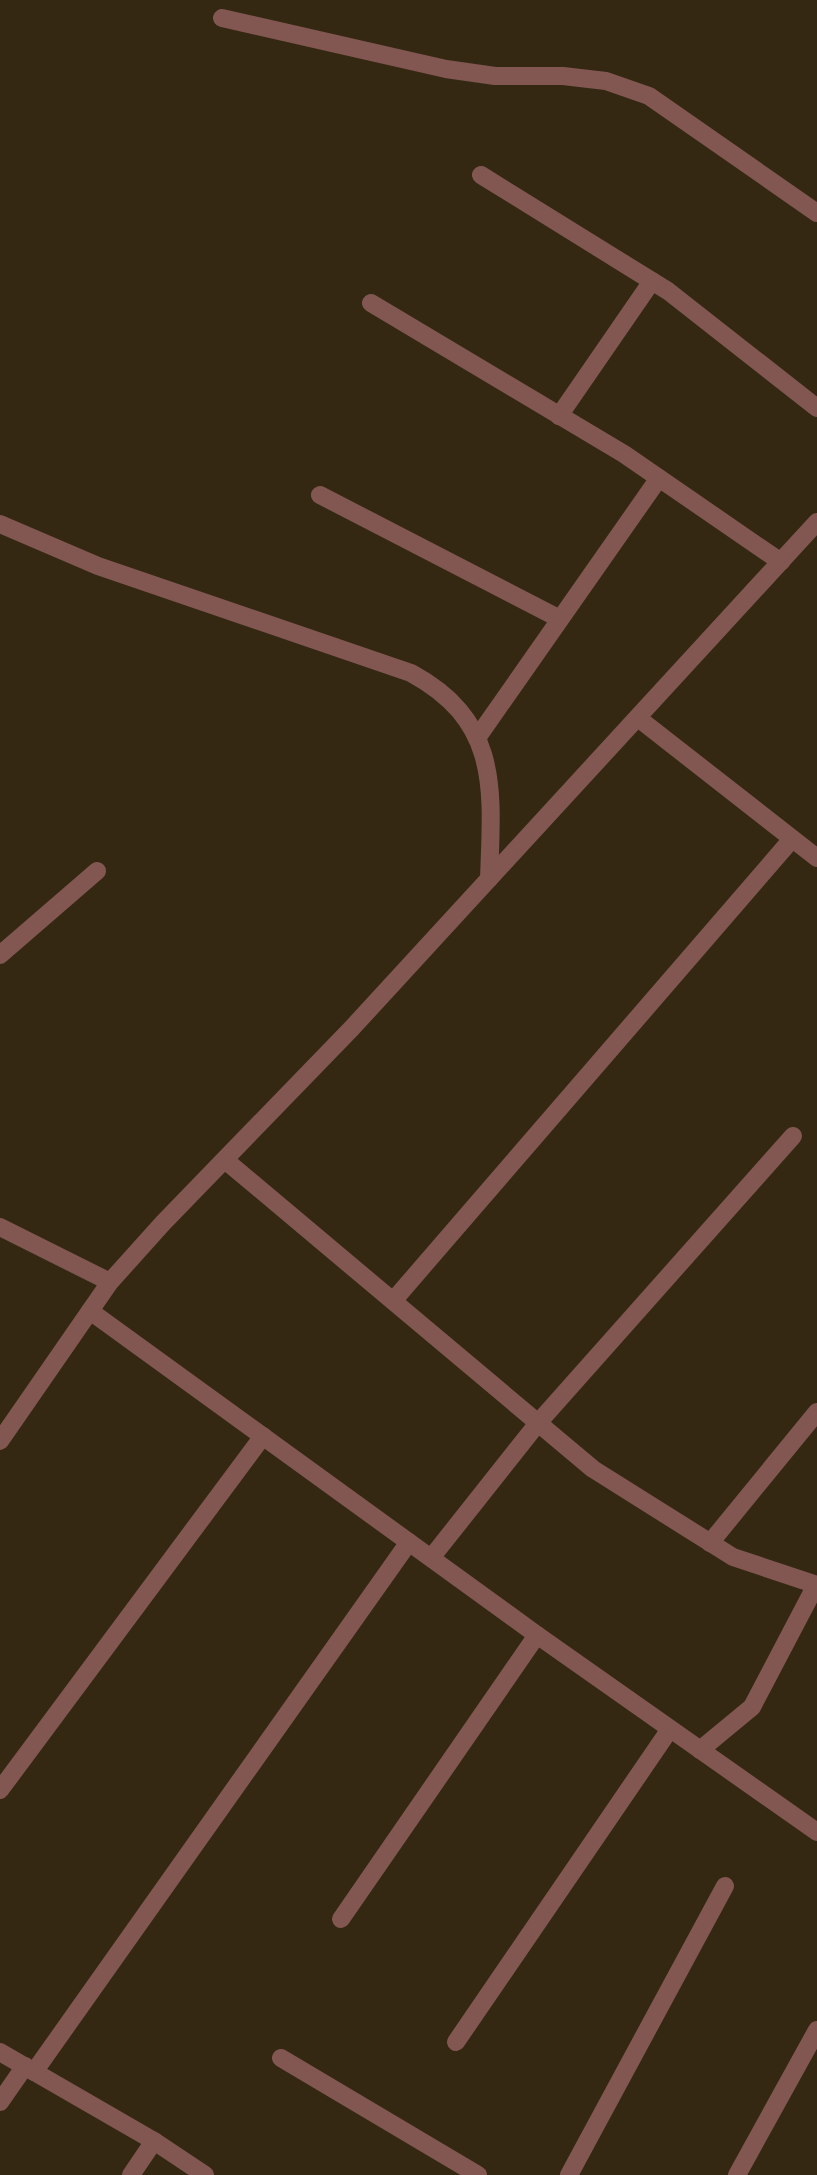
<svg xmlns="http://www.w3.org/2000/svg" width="817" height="2175" viewBox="0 0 817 2175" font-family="Manrope,sans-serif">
	<rect width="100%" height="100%" fill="#342813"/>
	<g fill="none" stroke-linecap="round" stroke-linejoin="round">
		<g stroke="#835751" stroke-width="18">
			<path d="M222,18L446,69L495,76H563L606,81L649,96L817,213"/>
			<path d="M481,175L668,291L817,408"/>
			<path d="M371,303L624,454L781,562"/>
			<path d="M559,416L652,281"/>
			<path d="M320,495L560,619"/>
			<path d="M0,524L98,566L411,673C501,722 492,790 489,879"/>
			<path d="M638,718L817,858"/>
			<path d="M477,738L659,478"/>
			<path d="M0,955L97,871"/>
			<path d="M225,1160L593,1469L733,1557L817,1585"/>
			<path d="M0,1227L110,1282"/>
			<path d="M393,1301L792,839"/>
			<path d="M90,1311L537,1635L817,1832"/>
			<path d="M0,1441L110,1282L163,1223L352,1028L817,522"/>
			<path d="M710,1543L817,1412"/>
			<path d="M431,1558L538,1423L793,1136"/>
			<path d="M700,1750L752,1707L816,1585"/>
			<path d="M0,1790L263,1436"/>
			<path d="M341,1919L537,1635"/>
			<path d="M456,2042L670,1729"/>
			<path d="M0,2052L154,2141L205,2175"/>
			<path d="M281,2058L478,2175"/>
			<path d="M34,2072L409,1542"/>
			<path d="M0,2102L25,2066"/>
			<path d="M131,2175L154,2141"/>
			<path d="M569,2175L725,1886"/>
			<path d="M737,2175L817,2030"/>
		</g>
	</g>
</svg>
